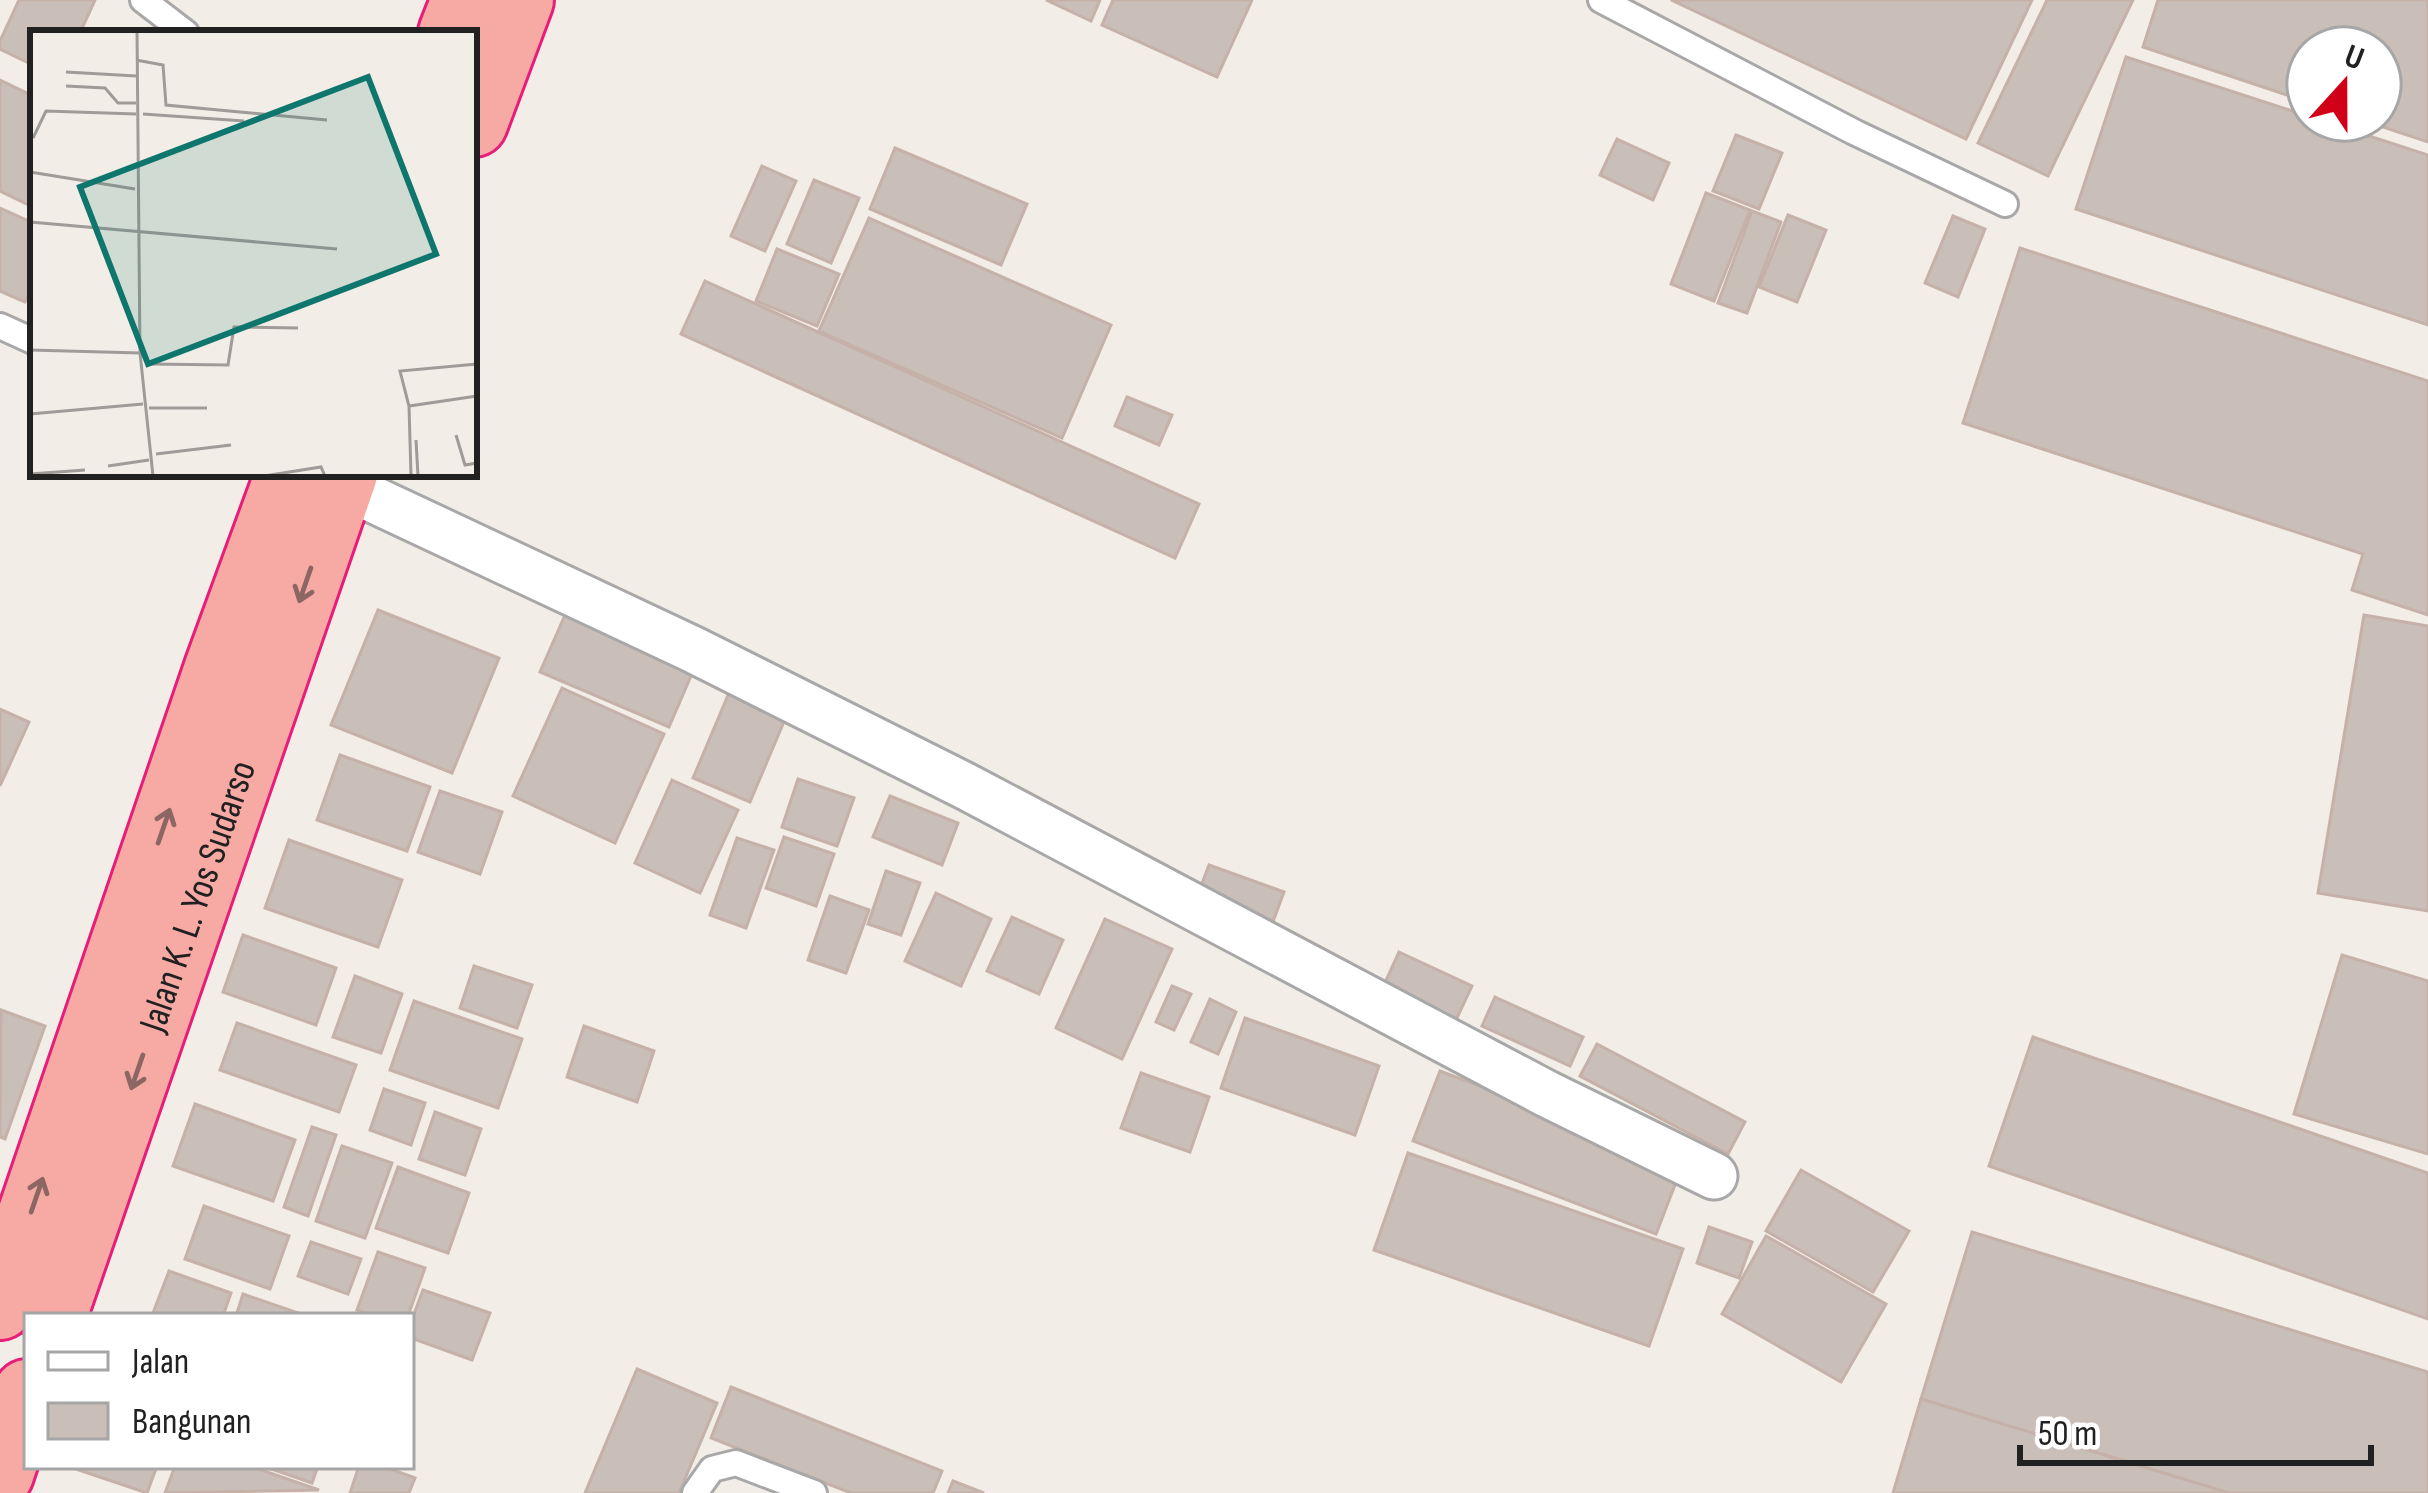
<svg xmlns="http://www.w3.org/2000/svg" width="2428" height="1493" viewBox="0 0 2428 1493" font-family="'Sofia Sans Condensed',sans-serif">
	<rect width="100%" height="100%" fill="#f2ede7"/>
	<g fill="#cabeb9" stroke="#c5b1a8" stroke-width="3">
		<path d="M19,0H95L80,33H33V65L0,49V41Z"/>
		<path d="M1046,0H1100L1091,21Z"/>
		<path d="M1113,0H1252L1217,77L1102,25Z"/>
		<path d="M1671,0H2032L1966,139Z"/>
		<path d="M2047,0H2133L2048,176L1978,143Z"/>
		<path d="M2158,0H2428V142L2362,120H2380V48H2308V102L2143,47Z"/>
		<path d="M2126,57L2308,116V120H2320L2428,155V325L2076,209Z"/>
		<path d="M0,80L33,96V207L0,191Z"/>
		<path d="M1736,135L1782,153L1759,209L1713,191Z"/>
		<path d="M1617,139L1669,163L1653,200L1600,175Z"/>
		<path d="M895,148L1027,204L1001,265L870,209Z"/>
		<path d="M762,166L796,181L765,251L731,236Z"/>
		<path d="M814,180L859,198L831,263L787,244Z"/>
		<path d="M1706,193L1750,210L1714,301L1671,284Z"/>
		<path d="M0,208L33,223V285L25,302L0,291Z"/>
		<path d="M1752,211L1781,222L1747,313L1718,303Z"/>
		<path d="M1788,215L1826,230L1797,302L1759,287Z"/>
		<path d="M1953,216L1985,229L1958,297L1925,283Z"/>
		<path d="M869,218L1111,325L1062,438L819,331Z"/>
		<path d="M2020,248L2428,381V615L2352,590L2363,554L1963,423Z"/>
		<path d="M777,249L839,274L817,326L756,301Z"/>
		<path d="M705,281L1199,504L1175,558L681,334Z"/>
		<path d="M1127,397L1172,415L1159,445L1115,426Z"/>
		<path d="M569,606L697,662L669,727L540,672Z"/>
		<path d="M378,610L499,658L452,773L331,725Z"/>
		<path d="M2364,615L2428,626V911L2318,893Z"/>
		<path d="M734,681L791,705L750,802L693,778Z"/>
		<path d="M562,688L664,734L615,843L513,796Z"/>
		<path d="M0,709L29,722L0,786Z"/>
		<path d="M340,755L430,787L407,851L317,820Z"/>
		<path d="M798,779L854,798L837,846L782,827Z"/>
		<path d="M672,780L738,810L700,893L635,863Z"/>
		<path d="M440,791L502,812L480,874L418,852Z"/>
		<path d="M890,796L958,823L942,865L873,837Z"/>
		<path d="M784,837L834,854L816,906L766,888Z"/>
		<path d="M737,838L774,850L746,928L710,915Z"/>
		<path d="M289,840L402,880L378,947L265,908Z"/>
		<path d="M1209,865L1284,892L1271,927L1196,899Z"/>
		<path d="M886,871L920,883L901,935L868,924Z"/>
		<path d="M936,893L991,919L961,986L905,961Z"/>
		<path d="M830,896L869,910L846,973L808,960Z"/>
		<path d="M1012,917L1063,940L1039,994L987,971Z"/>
		<path d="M1105,919L1172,949L1122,1059L1056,1028Z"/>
		<path d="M243,935L336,968L316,1025L223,992Z"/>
		<path d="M1399,952L1472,986L1456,1020L1383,987Z"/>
		<path d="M2342,955L2428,981V1154L2294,1114Z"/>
		<path d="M474,966L532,985L517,1028L460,1008Z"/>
		<path d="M355,976L402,994L381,1053L333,1037Z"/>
		<path d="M1172,986L1191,994L1174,1030L1156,1022Z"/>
		<path d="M1495,997L1583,1037L1570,1066L1482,1026Z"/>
		<path d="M1210,999L1236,1012L1218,1054L1191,1042Z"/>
		<path d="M414,1001L522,1039L498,1108L390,1070Z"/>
		<path d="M1,1010L45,1026L5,1139L0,1137Z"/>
		<path d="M1245,1018L1379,1066L1355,1135L1221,1088Z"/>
		<path d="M237,1023L356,1065L339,1112L220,1070Z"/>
		<path d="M584,1026L654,1051L637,1102L567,1077Z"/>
		<path d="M2033,1037L2428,1173V1319L1989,1166Z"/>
		<path d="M1597,1044L1745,1122L1728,1154L1580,1076Z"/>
		<path d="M1440,1071L1683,1164L1656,1234L1413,1141Z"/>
		<path d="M1141,1073L1209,1097L1190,1152L1121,1128Z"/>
		<path d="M384,1089L425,1103L411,1145L370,1130Z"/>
		<path d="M195,1104L295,1140L273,1201L173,1166Z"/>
		<path d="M435,1112L481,1129L465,1175L419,1159Z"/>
		<path d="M312,1127L336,1135L308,1216L284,1207Z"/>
		<path d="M342,1146L392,1163L365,1238L316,1221Z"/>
		<path d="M1408,1153L1683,1249L1649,1346L1374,1250Z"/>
		<path d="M398,1167L469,1193L448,1253L376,1228Z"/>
		<path d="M1801,1170L1909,1231L1873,1292L1766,1231Z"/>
		<path d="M204,1206L289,1236L270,1289L185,1259Z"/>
		<path d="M1709,1227L1752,1242L1739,1278L1697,1263Z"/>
		<path d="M1972,1232L2428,1372V1493H2229L1921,1399Z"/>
		<path d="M1766,1236L1886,1304L1841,1382L1722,1314Z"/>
		<path d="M311,1242L361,1259L348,1294L298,1276Z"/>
		<path d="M378,1252L425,1268L408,1316H376L357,1310Z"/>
		<path d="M169,1271L231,1293L223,1316L153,1313Z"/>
		<path d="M423,1290L490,1313L472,1360L411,1338V1322Z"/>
		<path d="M243,1294L304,1315V1316H236Z"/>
		<path d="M637,1369L717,1403L679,1493H585Z"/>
		<path d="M731,1387L942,1471L933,1493H851L711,1438Z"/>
		<path d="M1921,1399L2229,1493H1893Z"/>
		<path d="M67,1466H157L147,1493Z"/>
		<path d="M175,1466H250L319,1490L165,1493Z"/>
		<path d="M263,1466H318L312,1483Z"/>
		<path d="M359,1466H382L415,1478L409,1493H350Z"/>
		<path d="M953,1481L984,1493H948Z"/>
	</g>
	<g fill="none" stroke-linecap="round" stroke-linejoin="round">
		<g stroke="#a8a8a8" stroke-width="30">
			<g id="service">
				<path d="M143,0L186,33"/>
				<path d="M1601,0L1854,132L2005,204"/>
				<path d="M0,326L33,341"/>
				<path d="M695,1493L712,1469L736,1463L814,1493"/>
			</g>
		</g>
		<g stroke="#a8a8a8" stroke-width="51">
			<path id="minor" d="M319,474L692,649L967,787L1547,1094L1714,1176"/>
		</g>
		<g stroke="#e81c79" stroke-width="72">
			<g id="trunk">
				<path d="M452,33L465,0"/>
				<path d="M474,123L520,0"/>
				<path d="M0,1306L218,668L289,474"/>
				<path id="s1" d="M53,1316L344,474"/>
				<path d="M0,1474L27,1393"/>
			</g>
		</g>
		<use href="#service" stroke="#fff" stroke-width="24"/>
		<use href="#minor" stroke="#fff" stroke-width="45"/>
		<use href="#trunk" stroke="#f6aaa3" stroke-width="66"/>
	</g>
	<defs><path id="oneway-shaft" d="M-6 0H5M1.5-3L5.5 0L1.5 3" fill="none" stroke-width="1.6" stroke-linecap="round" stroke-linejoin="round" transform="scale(3)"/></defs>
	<g stroke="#8c6662">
		<use href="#oneway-shaft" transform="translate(305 585) rotate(109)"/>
		<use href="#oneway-shaft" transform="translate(164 826) rotate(-71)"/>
		<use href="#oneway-shaft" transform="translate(137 1072) rotate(109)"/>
		<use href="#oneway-shaft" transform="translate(37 1195) rotate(-71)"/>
	</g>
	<g text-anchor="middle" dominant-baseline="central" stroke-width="9" stroke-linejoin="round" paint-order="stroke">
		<g font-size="39" fill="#212121" stroke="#fff">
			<text stroke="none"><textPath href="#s1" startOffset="444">Jalan K. L. Yos Sudarso</textPath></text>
		</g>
	</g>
	<g transform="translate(30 30)">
		<rect width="447" height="447" fill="#f2ede7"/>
		<path fill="none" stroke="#9e9b98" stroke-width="3" d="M107,1L110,323L123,446M106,30L133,35L136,75L297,90M36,42L106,46M36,56L75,58L88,73H106M113,84L214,91M3,108L16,81L106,84M0,142L105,159M0,192L307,219M0,320L110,323M118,334L198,335L204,297L268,298M447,334L370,341L379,376L447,366M379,376L381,446M119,378H177M0,384L113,374M426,405L435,435L447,433M386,410L388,446M126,424L201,415M78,436L119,430M0,444L55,440M234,446L291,437L295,446"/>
		<path fill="#0f766e" fill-opacity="0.15" stroke="#0f766e" stroke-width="6" d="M338,47L406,224L118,334L50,157Z"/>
		<rect width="447" height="447" fill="none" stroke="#212121" stroke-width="6"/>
	</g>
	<rect x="24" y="1313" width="390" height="156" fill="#ffffff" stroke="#a6a6a6" stroke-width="3"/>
	<rect x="48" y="1352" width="60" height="18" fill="#ffffff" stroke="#a6a6a6" stroke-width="3"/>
	<text x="132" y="1373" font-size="36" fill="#212121">Jalan</text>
	<rect x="48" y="1403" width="60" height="36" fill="#cabeb9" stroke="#a6a6a6" stroke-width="3"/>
	<text x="132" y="1433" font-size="36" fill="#212121">Bangunan</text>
	<g transform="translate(2344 84) rotate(21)"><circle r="57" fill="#ffffff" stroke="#a6a6a6" stroke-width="3"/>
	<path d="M0-9L21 45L0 30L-21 45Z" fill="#d10018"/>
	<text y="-18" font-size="33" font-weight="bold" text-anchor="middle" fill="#212121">U</text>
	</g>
	<path d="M2020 1445v18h351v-18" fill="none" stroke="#212121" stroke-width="6"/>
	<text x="2038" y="1445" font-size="36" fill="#212121" stroke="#ffffff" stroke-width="9" paint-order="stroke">50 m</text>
</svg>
